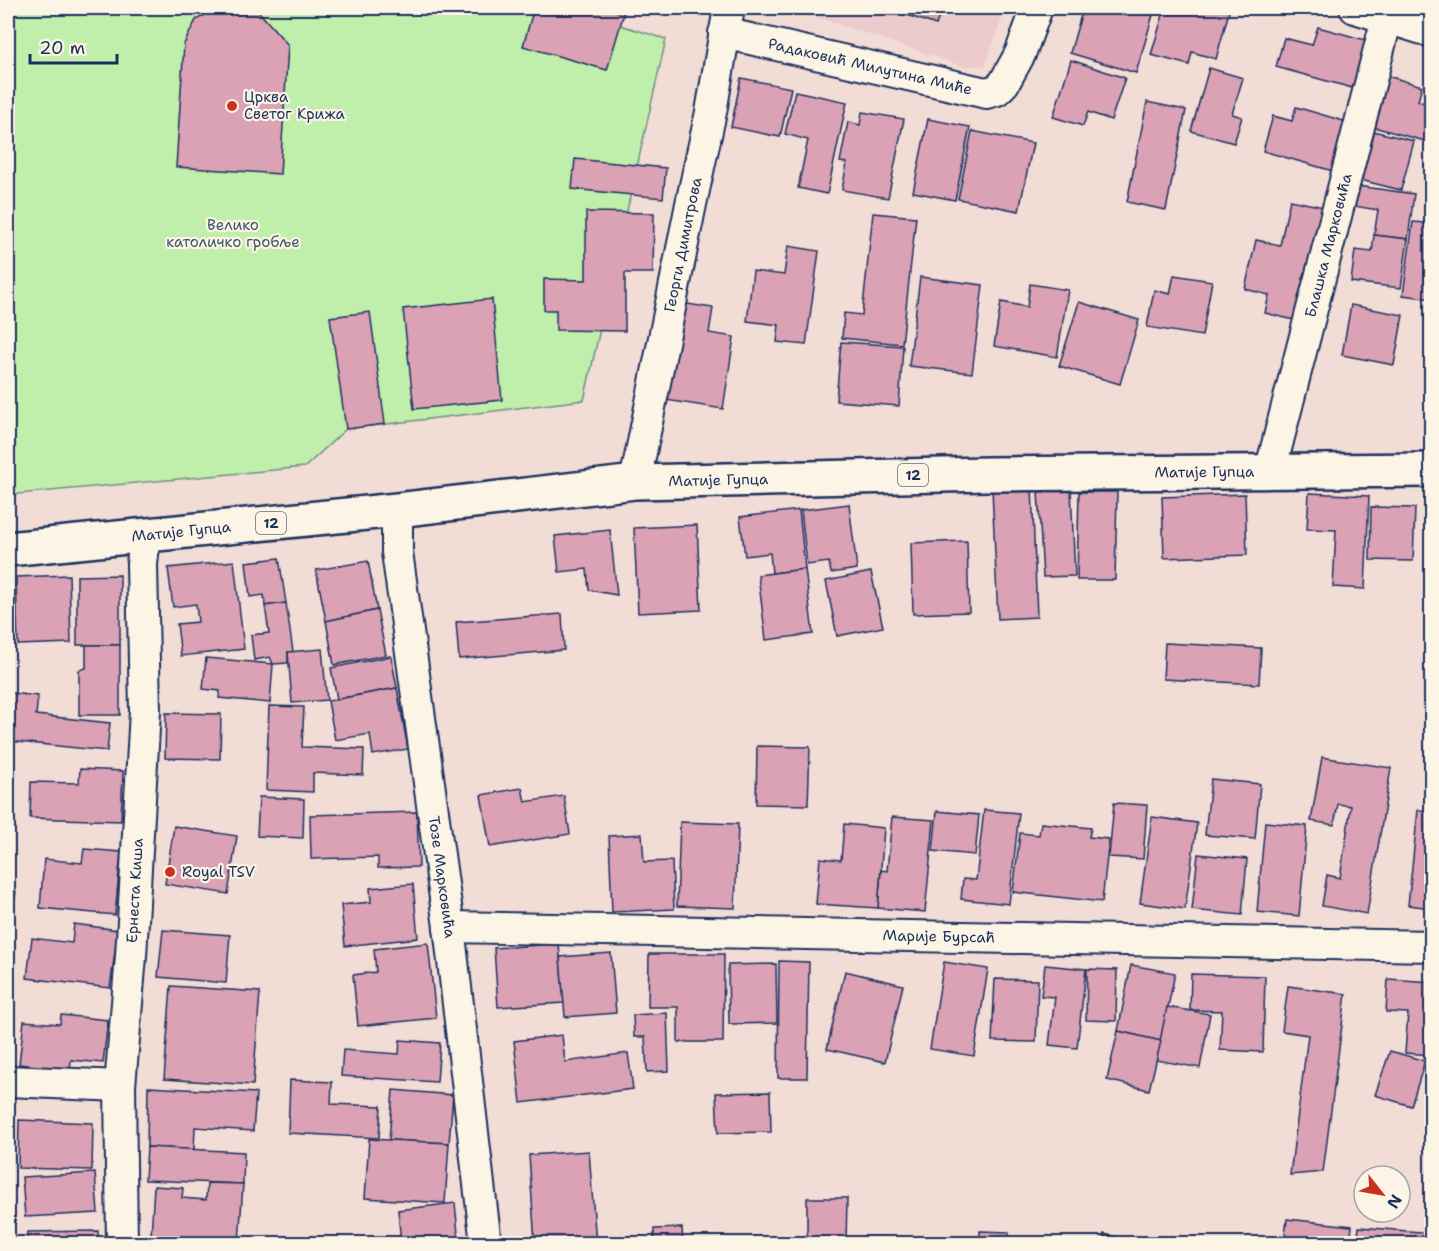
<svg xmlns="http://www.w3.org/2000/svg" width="1439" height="1251" viewBox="0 0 1439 1251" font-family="'Shantell Sans',sans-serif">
	<rect width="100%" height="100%" fill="#f2dcd6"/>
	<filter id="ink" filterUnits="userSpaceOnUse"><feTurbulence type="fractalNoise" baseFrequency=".0167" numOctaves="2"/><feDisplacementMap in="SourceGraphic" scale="12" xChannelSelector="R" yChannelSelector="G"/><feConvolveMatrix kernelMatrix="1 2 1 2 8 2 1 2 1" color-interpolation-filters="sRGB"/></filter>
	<g filter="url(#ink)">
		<path fill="#ebcbcc" d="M791,8H1006L985,65L965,67Z"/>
		<path fill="#c0eeab" stroke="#6e8e84" stroke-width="1.5" d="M8,8H564L666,39L584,400L346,429L305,467L8,495Z"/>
		<g fill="#daa2b4" stroke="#1b2f5e" stroke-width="1.5">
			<path d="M216,8H244L258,11L288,45L280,174L176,167L184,44L196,20Z"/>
			<path d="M534,8L554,14L556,8H604L624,13L607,70L523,46Z"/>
			<path d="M887,8H942L936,25Z"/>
			<path d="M1083,8H1155L1136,73L1070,53Z"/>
			<path d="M1165,8H1230L1216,59L1192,52L1189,65L1151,55Z"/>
			<path d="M1318,27L1369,41L1356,89L1276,67L1284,38L1312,45Z"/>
			<path d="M1071,60L1125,78L1111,120L1088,112L1083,126L1053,117Z"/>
			<path d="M1209,68L1243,78L1232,114L1242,117L1234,143L1191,131Z"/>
			<path d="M1384,75L1422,86L1418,101L1432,105V143L1370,126Z"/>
			<path d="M741,78L791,88L780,137L731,127Z"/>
			<path d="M795,91L847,102L827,194L798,188L808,140L785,134Z"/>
			<path d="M1147,102L1186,110L1166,210L1127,202Z"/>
			<path d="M1296,107L1347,122L1333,171L1263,151L1273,116L1292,121Z"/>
			<path d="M862,112L904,119L888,198L842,190L847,163L840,162L848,122L860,125Z"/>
			<path d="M928,119L970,127L955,200L913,192Z"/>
			<path d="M1369,130L1414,141L1401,190L1356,179Z"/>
			<path d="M972,131L1033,143L1019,211L958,199Z"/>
			<path d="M575,159L666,168L663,198L572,189Z"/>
			<path d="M1357,186L1414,194L1408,239L1374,235L1378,210L1354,206Z"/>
			<path d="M1428,197H1432V299L1403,295L1413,222L1425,223Z"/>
			<path d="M1290,200L1324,207L1298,321L1265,313L1269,295L1245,289L1256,240L1280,245Z"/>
			<path d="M586,212L654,213L653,273H625V331L556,330V310H544V279L586,280Z"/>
			<path d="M873,213L916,217L902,344L842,338L844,313L862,315Z"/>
			<path d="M1374,235L1408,239L1401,288L1351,282L1355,250L1372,252Z"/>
			<path d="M788,246L819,251L806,345L777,342L779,325L747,321L753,271L784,275Z"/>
			<path d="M1174,275L1212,281L1202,336L1147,327L1154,290L1170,294Z"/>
			<path d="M920,277L983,285L972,373L909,366Z"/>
			<path d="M1030,284L1068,290L1057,357L994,346L1001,302L1027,307Z"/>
			<path d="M492,299L502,400L414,409L403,309Z"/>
			<path d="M675,302L713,308L709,333L734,337L723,409L659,399Z"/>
			<path d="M1079,302L1139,320L1120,384L1059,366Z"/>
			<path d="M1351,305L1403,315L1394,365L1342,355Z"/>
			<path d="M370,312L385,424L346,429L330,317Z"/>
			<path d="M841,342L903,346L899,406L836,401Z"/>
			<path d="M1032,487L1037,617L998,619L992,489Z"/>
			<path d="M1071,490L1075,576L1043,577L1038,492Z"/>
			<path d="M1079,492H1117L1115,580H1077Z"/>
			<path d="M1309,493L1369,496L1365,589L1333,587L1336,530L1307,529Z"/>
			<path d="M1245,494L1247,555L1164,558L1162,497Z"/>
			<path d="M849,504L857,569L831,573L829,562L807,565L801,510Z"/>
			<path d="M1371,507L1415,508L1413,561L1370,560Z"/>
			<path d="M799,510L805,569L772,573L770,553L745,556L740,517Z"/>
			<path d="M697,525L701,610L638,613L634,528Z"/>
			<path d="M610,530L617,595L589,590L587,569L559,572L555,536Z"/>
			<path d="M967,541L969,612L913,614L911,543Z"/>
			<path d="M279,558L286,603L265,606L264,595L250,597L246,562Z"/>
			<path d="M234,561L244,649L181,656L177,624L198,622L196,604L173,607L168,568Z"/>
			<path d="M368,561L377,610L326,621L316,570Z"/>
			<path d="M805,569L813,634L766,640L758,575Z"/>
			<path d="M871,572L883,627L837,636L826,581Z"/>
			<path d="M69,575L71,643L18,645L16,577Z"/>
			<path d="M120,575V645H77V576Z"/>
			<path d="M286,603L293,652H288V663L273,664L270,657L254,660L251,635L269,633L265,606Z"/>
			<path d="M377,610L386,655L334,665L326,621Z"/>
			<path d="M562,614L564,650L459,659L456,622Z"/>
			<path d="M1165,643L1261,648L1259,684L1163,679Z"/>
			<path d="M86,645H120V715H79V670L86,668Z"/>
			<path d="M322,649L327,700L292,703L288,652Z"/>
			<path d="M391,656L397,688L337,699L331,668Z"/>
			<path d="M206,658L273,664L270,703L219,698L220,691L203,689Z"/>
			<path d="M397,688L408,749L373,755L370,734L335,740L328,701Z"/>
			<path d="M10,693L38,696L36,715L110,723L107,751L8,741V714Z"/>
			<path d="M269,706L304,707L302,747L364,749L363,775L313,773V792L266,790Z"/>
			<path d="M166,713L221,714L220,759L165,758Z"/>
			<path d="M757,746L810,747L808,805L756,804Z"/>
			<path d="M1322,757L1391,768L1367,914L1322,906L1327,875L1340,878L1351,806L1338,804L1334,825L1311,821Z"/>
			<path d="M80,769L123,771L121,821L30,818L31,782L79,783Z"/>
			<path d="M1211,779L1260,784L1255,839L1205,835Z"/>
			<path d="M522,788L525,802L564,796L570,834L490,847L481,795Z"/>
			<path d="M259,797L304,799L303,838L257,836Z"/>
			<path d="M1114,803L1147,805L1143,859L1109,857Z"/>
			<path d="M984,810L1019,813L1009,904L961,899L963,879L976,880Z"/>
			<path d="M1418,810L1432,811V908L1408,905Z"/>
			<path d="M937,811L979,815L975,855L933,851Z"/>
			<path d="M417,812L419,867L378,868V857L311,859L310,815Z"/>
			<path d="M892,817L934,820L925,912L878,908L881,870L887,871Z"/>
			<path d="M1152,817L1197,823L1185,909L1140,903Z"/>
			<path d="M680,822L738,824L735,908L677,906Z"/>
			<path d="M1265,822L1307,826L1299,916L1257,912Z"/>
			<path d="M1041,823L1091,828L1089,837L1109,839L1102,902L1013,892L1020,833L1039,835Z"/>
			<path d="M844,824L884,828L878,908L816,904L820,858L841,860Z"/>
			<path d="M174,826L237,836L228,894L165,884Z"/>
			<path d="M642,834L644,862L672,861L674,909L612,912L609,836Z"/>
			<path d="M84,849L121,852L115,915L40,908L44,859L82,863Z"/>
			<path d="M1198,854L1247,859L1242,915L1192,910Z"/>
			<path d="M413,884L418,938L345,946L341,905L371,902L370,888Z"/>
			<path d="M8,891L16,892L10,924H8Z"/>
			<path d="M74,924L118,930L110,988L27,978L32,938L72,943Z"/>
			<path d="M163,930L230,935L226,983L158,977Z"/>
			<path d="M428,943L436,1018L358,1026L353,975L376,972L374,949Z"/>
			<path d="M559,944L564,1003L498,1007L494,948Z"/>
			<path d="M611,953L616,1013L565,1017L560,957Z"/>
			<path d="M649,954H724L723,1042H678V1007H648Z"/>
			<path d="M779,961L809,962L807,1078H778Z"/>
			<path d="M944,962L988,969L974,1056L930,1049Z"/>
			<path d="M776,964L777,1023L729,1024L728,965Z"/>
			<path d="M1045,965L1086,969L1077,1048L1049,1045L1055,997L1041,996Z"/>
			<path d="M1131,965L1175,973L1161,1041L1118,1031Z"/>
			<path d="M1087,969L1117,970L1116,1021L1086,1020Z"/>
			<path d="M845,971L903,985L885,1062L827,1049Z"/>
			<path d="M1191,974L1265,976L1263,1052L1220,1050L1222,1011L1190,1010Z"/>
			<path d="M995,979L1038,980L1036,1042L992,1041Z"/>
			<path d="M1388,979L1432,982V1055L1405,1053L1408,1013L1386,1012Z"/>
			<path d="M171,986L260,992L253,1085L164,1079Z"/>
			<path d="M1288,986L1346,994L1323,1172L1290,1175L1308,1035L1282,1031Z"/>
			<path d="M1167,1007L1210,1014L1200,1068L1156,1060Z"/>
			<path d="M667,1013L669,1071L647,1072L645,1037H634L633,1015Z"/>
			<path d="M61,1015L108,1020L103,1063L71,1060L70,1070L19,1064L24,1021L60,1024Z"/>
			<path d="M1118,1031L1161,1041L1149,1090L1107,1080Z"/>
			<path d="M562,1035L565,1062L628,1053L633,1089L521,1103L514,1041Z"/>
			<path d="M400,1040L440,1043L437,1082L341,1076L343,1050L399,1054Z"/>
			<path d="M1390,1051L1425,1061L1411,1106L1375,1095Z"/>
			<path d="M290,1080L332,1082L331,1104L381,1106L379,1138L288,1133Z"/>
			<path d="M148,1087L256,1093L253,1131L195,1127L194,1150L147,1147Z"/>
			<path d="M393,1090L453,1095L449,1143L389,1140Z"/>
			<path d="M770,1092L771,1132L718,1133L716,1093Z"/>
			<path d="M19,1120L93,1123L92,1170L18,1168Z"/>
			<path d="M369,1139L449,1143L445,1203L365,1198Z"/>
			<path d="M147,1147L244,1152L243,1184L145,1180Z"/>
			<path d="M589,1151L596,1244H535L529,1155Z"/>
			<path d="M95,1173L98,1213L25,1217L22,1177Z"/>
			<path d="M207,1183L243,1184L239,1242L151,1236L154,1186L183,1188L182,1198L206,1200Z"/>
			<path d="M807,1198H847L846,1244H807Z"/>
			<path d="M455,1203L459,1244H401L398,1210Z"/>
			<path d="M1287,1219L1352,1226L1350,1244H1284Z"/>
			<path d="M1359,1227L1432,1233V1244H1357Z"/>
			<path d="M682,1228L683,1244H654V1229Z"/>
			<path d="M98,1231V1244H27V1232Z"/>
			<path d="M980,1231L1009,1232L1008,1244H980Z"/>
			<path d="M1104,1234L1138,1242L1137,1244H1102Z"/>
		</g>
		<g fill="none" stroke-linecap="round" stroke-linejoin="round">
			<g stroke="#1b2f5e" stroke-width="34">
				<g id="minor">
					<path d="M1355,8L1432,32"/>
					<path id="s1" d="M724,33L986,93L997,90L1004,83L1020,54L1037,8"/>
					<path id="s2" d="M1270,472L1387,18"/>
					<path id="s3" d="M635,482L691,204L711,112L729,8"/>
					<path id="s4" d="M397,510V552L449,927L486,1244"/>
					<path id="s5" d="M449,927L1432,946"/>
					<path d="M8,1081L120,1086"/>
					<path id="s6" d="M122,1244L120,1086L131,956L145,711L142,564L145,536"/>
				</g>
			</g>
			<g stroke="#1b2f5e" stroke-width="38">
				<g id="primary">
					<path id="s7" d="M8,549L397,510L635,482L987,474L1432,470"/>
				</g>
			</g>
			<use href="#minor" stroke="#fcf5e5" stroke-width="30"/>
			<use href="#primary" stroke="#fcf5e5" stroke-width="33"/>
		</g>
	</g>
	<g fill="#c8321e" stroke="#fcf5e5" stroke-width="2">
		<circle cx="232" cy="106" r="6"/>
		<circle cx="170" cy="872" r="6"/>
	</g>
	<g text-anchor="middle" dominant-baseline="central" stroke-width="4.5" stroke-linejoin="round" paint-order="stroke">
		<g fill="#fcf5e5" stroke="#5e6a86" stroke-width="1.5">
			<rect x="898" y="464" width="30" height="22" rx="4.5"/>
			<rect x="256" y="512" width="30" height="22" rx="4.5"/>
		</g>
		<g font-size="14" font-weight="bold" fill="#1b2f5e">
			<text x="913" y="475">12</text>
			<text x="271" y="523">12</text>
		</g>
		<g font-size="15" fill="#1b2f5e" stroke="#fcf5e5">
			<text stroke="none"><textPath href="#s1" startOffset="150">Радаковић Милутина Миће</textPath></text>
			<text stroke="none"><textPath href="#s3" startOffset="242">Георги Димитрова</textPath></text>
			<text stroke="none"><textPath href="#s2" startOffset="234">Блашка Марковића</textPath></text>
			<text stroke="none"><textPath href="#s7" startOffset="1200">Матије Гупца</textPath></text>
			<text stroke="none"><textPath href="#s7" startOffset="714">Матије Гупца</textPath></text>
			<text stroke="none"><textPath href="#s7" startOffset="174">Матије Гупца</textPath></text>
			<text stroke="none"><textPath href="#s4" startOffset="370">Тозе Марковића</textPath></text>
			<text stroke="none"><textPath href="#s6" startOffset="354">Ернеста Киша</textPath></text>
			<text stroke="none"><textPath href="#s5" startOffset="490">Марије Бурсаћ</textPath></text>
		</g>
		<g font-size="15" fill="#1b2f5e" stroke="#fcf5e5" text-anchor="start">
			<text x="244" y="97">Црква<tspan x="244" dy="17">Светог Крижа</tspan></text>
			<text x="182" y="872">Royal TSV</text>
		</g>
		<g font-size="15" fill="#3c556d" stroke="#fcf5e5">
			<text x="233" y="225">Велико<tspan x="233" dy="17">католичко гробље</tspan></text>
		</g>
	</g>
	<rect width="1439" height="1251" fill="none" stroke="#fcf5e5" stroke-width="30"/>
	<rect x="15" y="15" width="1409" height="1221" fill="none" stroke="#1b2f5e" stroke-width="2" filter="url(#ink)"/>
	<g transform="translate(1382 1194) rotate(121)"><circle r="28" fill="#fcf5e5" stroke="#a2a6af" stroke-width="1.5"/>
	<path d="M0-4.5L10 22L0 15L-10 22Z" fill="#c8321e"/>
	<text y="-9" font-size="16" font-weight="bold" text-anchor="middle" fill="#1b2f5e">N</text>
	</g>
	<path d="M30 54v9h87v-9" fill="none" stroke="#1b2f5e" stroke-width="3"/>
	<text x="39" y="54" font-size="18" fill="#1b2f5e" stroke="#fcf5e5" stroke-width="4.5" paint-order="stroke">20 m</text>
</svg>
